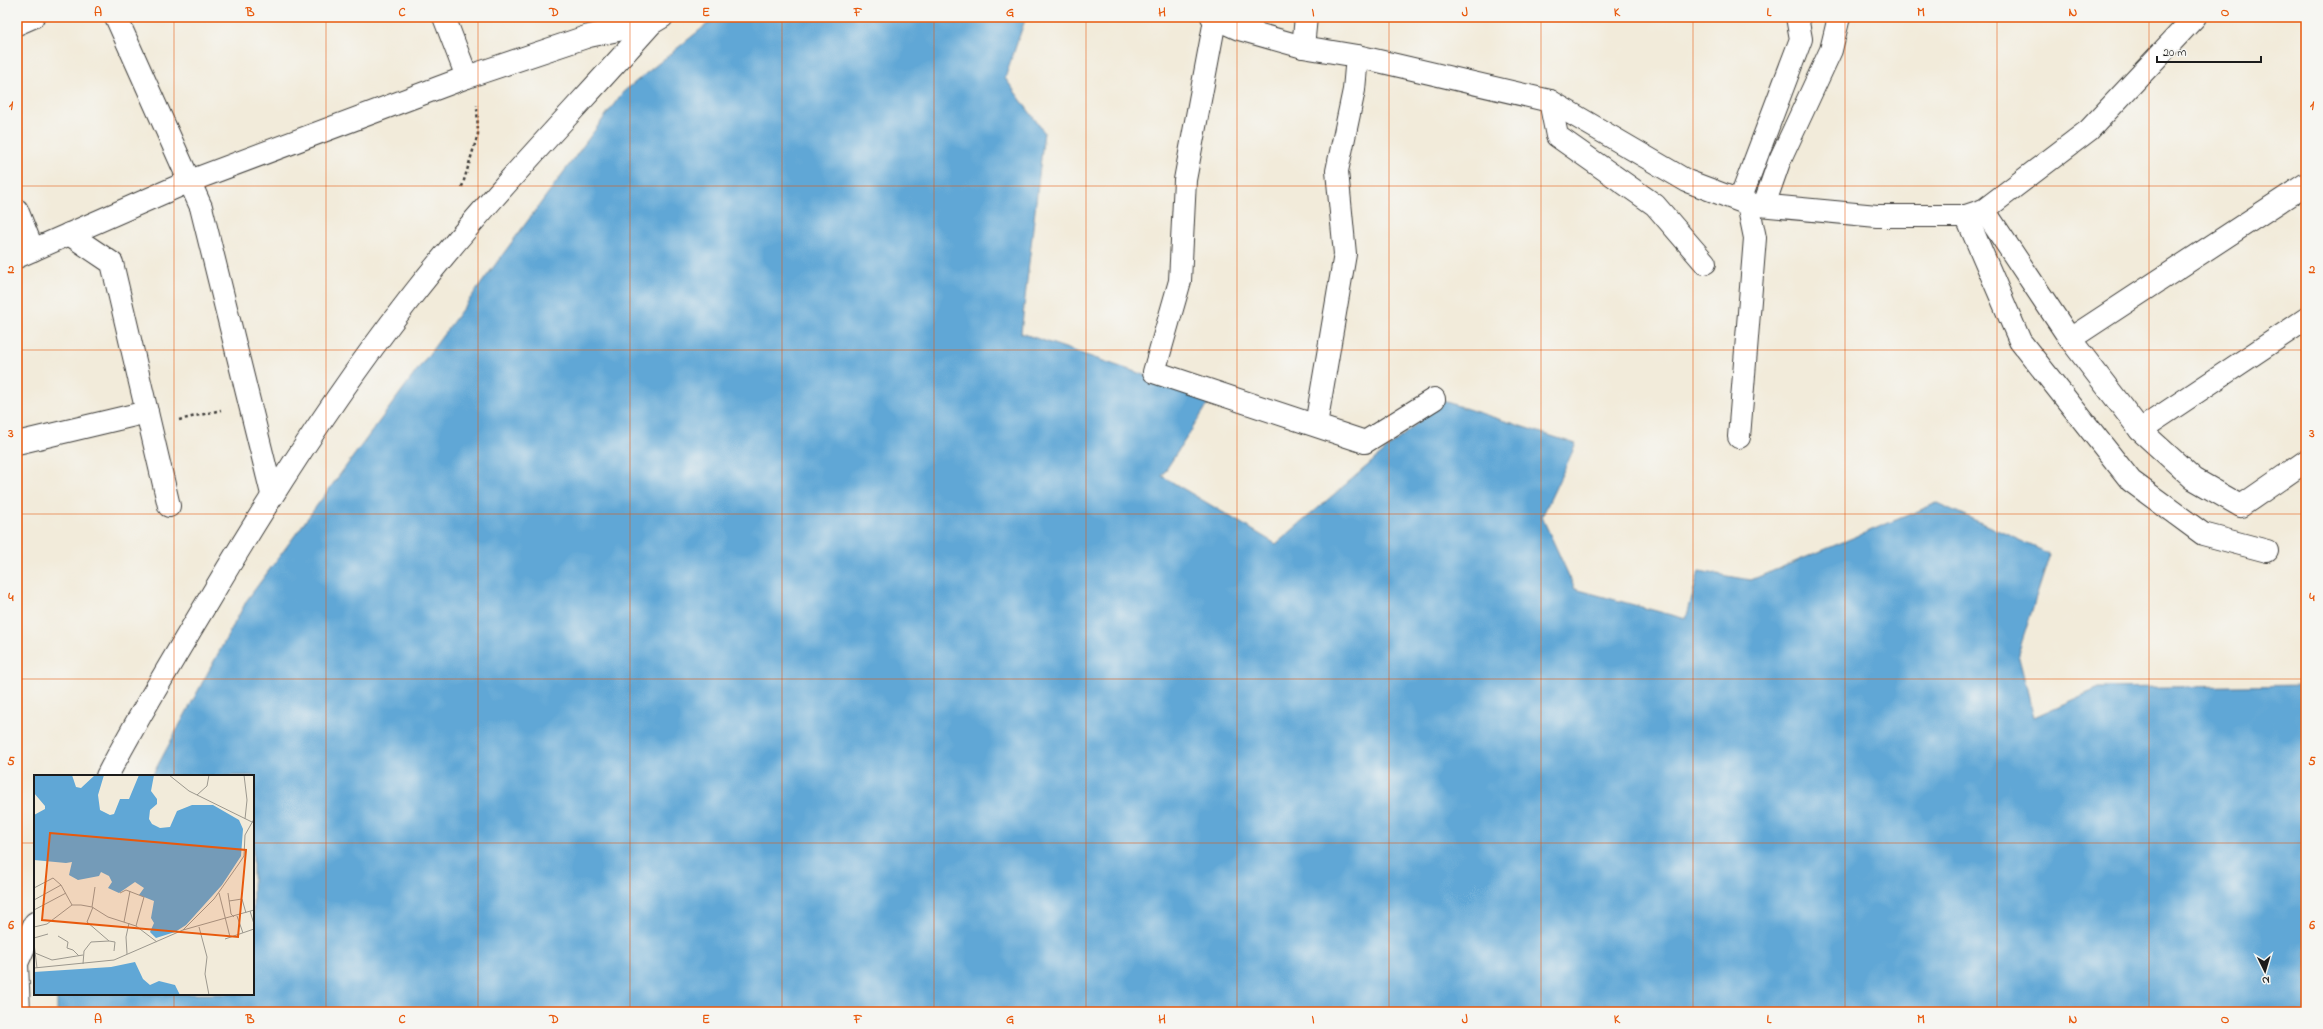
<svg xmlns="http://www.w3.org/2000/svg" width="2323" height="1029" viewBox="0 0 2323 1029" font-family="'Indie Flower',sans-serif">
	<rect width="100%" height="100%" fill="#f6f6f2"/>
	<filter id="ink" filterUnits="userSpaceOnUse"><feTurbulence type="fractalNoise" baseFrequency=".025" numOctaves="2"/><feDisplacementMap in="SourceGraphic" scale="8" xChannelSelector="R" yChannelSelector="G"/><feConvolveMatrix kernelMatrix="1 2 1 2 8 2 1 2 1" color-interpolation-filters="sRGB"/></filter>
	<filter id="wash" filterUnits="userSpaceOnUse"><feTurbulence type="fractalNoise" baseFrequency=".012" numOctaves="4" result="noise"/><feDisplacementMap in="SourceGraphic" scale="16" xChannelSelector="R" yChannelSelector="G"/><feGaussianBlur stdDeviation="0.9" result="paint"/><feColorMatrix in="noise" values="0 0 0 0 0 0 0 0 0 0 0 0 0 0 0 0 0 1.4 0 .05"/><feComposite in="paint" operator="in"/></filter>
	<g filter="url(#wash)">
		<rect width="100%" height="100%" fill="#f2ebda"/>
		<path fill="#60a7d6" stroke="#3e6279" d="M716,17H1026L1005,78L1044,132L1021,333L1212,398L1162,476L1276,544L1443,401L1576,444L1542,517L1575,589L1686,619L1699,571L1751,580L1937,503L2050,554L2018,654L2034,717L2099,688L2306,685V1012H57V994H253V776H152L247,600L623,92Z"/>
	</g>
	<g filter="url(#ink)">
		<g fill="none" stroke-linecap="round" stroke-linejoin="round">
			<g stroke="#3c3b38" stroke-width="24">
				<g id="minor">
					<path d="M116,17L201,207L272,494"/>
					<path d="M444,17L467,77"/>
					<path d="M1212,17L1239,29L1303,47L1357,56L1550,101L1687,181L1748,204L1877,216H1966L1984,210L2089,130L2195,17"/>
					<path d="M1215,20L1185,180L1180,281L1154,372L1365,442L1434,399"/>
					<path d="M17,24L33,17"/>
					<path d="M1303,47L1306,17"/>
					<path d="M1550,101L1557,136L1655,205L1705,263"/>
					<path d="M1740,200L1801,39L1797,17"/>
					<path d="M1764,205L1779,162L1831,50L1839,17"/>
					<path d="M17,210L33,250"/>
					<path d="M1984,210L2070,339L2140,430L2194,479L2241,506L2306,461"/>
					<path d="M1966,216L2020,341L2131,481L2203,534L2267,551"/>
					<path d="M69,234L112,263L169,506"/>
					<path d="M17,257L190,181L467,77L589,36L652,23"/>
					<path d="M2070,339L2306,184"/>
					<path d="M1316,425L1345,254L1337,171L1354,90L1357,56"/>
					<path d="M2140,430L2306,319"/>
					<path d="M1739,437L1755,238L1748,204"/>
					<path d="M17,443L147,412"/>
					<path d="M107,776C138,717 173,659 208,601C269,498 334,396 408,301C483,204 570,115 652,23L662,17"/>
					<path d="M17,963L19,1012"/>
					<path d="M17,963L35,923"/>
				</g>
			</g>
			<g stroke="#3c3b38" stroke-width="2.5" stroke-dasharray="3 3" stroke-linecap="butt">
				<path d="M462,187L478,134L477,105"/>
				<path d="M179,420L221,410"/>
			</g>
			<use href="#minor" stroke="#fff" stroke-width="22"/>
		</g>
	</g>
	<path fill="none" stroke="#e8590c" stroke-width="1" stroke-opacity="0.55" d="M174,17V776M326,17V1012M478,17V1012M630,17V1012M782,17V1012M934,17V1012M1086,17V1012M1237,17V1012M1389,17V1012M1541,17V1012M1693,17V1012M1845,17V1012M1997,17V1012M2149,17V1012M17,186H2306M17,350H2306M17,514H2306M17,679H2306M17,843H35M253,843H2306M174,994V1012"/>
	<g transform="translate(34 775)">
		<rect width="220" height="220" fill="#f2ebda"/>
		<path d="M0,0H38L42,12L47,13L61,0H70L64,20L66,35L76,40L80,39L86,24H95L105,0H120L117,16L123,24V29L116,35L115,44L118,49L126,53L136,52L143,36L158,30H179L205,45L209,54L207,81L188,110L152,150L141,157L122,163L116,157L120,148L117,143L120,126L105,120L110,113L101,107L85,118L74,113L78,107L75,101L67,97L65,101L44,105L35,100L38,87L32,88L0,85V40L11,34V31L0,18ZM101,187L109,204L116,210L125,206L141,210L146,220H0V197L77,192Z" fill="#60a7d6"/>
		<path fill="none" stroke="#9c988e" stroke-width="1" d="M135,0L155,16L220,48M210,0L213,25L211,44M163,20L173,11L175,0M0,113L19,103L27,110L38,130M86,118L92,115L110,122L102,151M185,118L196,162M194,118L197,139L200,142M0,125L27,110M195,126L208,124L212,138M58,132L61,112M59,132L53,147L75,166L81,167L80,176M0,135L32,118M216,136L220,149M203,141L209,158M90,147L96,116M0,152L13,149L38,130H47L58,132L74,142L102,151L123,167M165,152L173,182L171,199L175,220M149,155L180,124L204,90L210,81L211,60L220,44M24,161L34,167L33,173L39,175L45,181M0,163L14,159M191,164L220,154M0,168L3,193M1,178L18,185L49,180M93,179L92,162L95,148M49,189L50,176L57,167L75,166M0,193L80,185L149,155L220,135"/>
		<path fill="#e8590c" fill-opacity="0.15" stroke="#e8590c" stroke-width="2" d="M16,58L212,75L204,162L8,145Z"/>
		<rect width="220" height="220" fill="none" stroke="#1c1c1c" stroke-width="2"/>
	</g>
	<rect width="2323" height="1029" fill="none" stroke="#f6f6f2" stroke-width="44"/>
	<g transform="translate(2265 971) rotate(175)" stroke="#f6f6f2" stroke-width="3" paint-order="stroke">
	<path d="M0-3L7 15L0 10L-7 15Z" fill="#1c1c1c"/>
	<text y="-6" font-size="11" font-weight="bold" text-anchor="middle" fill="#1c1c1c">N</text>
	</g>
	<path d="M2157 56v6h104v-6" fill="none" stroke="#1c1c1c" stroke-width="2"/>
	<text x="2163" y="56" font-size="12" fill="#1c1c1c" stroke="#f6f6f2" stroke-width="3" paint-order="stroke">20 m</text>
	<rect x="22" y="22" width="2279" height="985" fill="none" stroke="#e8590c" stroke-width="1.5"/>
	<g font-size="13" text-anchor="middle" font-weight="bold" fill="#e8590c">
		<text x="98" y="16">A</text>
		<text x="250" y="16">B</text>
		<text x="402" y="16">C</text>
		<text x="554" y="16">D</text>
		<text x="706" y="16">E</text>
		<text x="858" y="16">F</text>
		<text x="1010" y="16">G</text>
		<text x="1162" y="16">H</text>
		<text x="1313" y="16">I</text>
		<text x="1465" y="16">J</text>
		<text x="1617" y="16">K</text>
		<text x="1769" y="16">L</text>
		<text x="1921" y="16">M</text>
		<text x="2073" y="16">N</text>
		<text x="2225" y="16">O</text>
		<text x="11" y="109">1</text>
		<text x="2312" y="109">1</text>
		<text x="11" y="273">2</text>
		<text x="2312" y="273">2</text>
		<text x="11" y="437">3</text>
		<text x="2312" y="437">3</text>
		<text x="11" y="601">4</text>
		<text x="2312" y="601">4</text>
		<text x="11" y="765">5</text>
		<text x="2312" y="765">5</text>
		<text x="11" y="929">6</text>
		<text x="2312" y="929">6</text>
		<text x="98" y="1023">A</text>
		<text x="250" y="1023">B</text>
		<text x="402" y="1023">C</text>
		<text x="554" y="1023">D</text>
		<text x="706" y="1023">E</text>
		<text x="858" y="1023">F</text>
		<text x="1010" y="1023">G</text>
		<text x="1162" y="1023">H</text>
		<text x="1313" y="1023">I</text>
		<text x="1465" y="1023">J</text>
		<text x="1617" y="1023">K</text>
		<text x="1769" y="1023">L</text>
		<text x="1921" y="1023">M</text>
		<text x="2073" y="1023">N</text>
		<text x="2225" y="1023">O</text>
	</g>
</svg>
